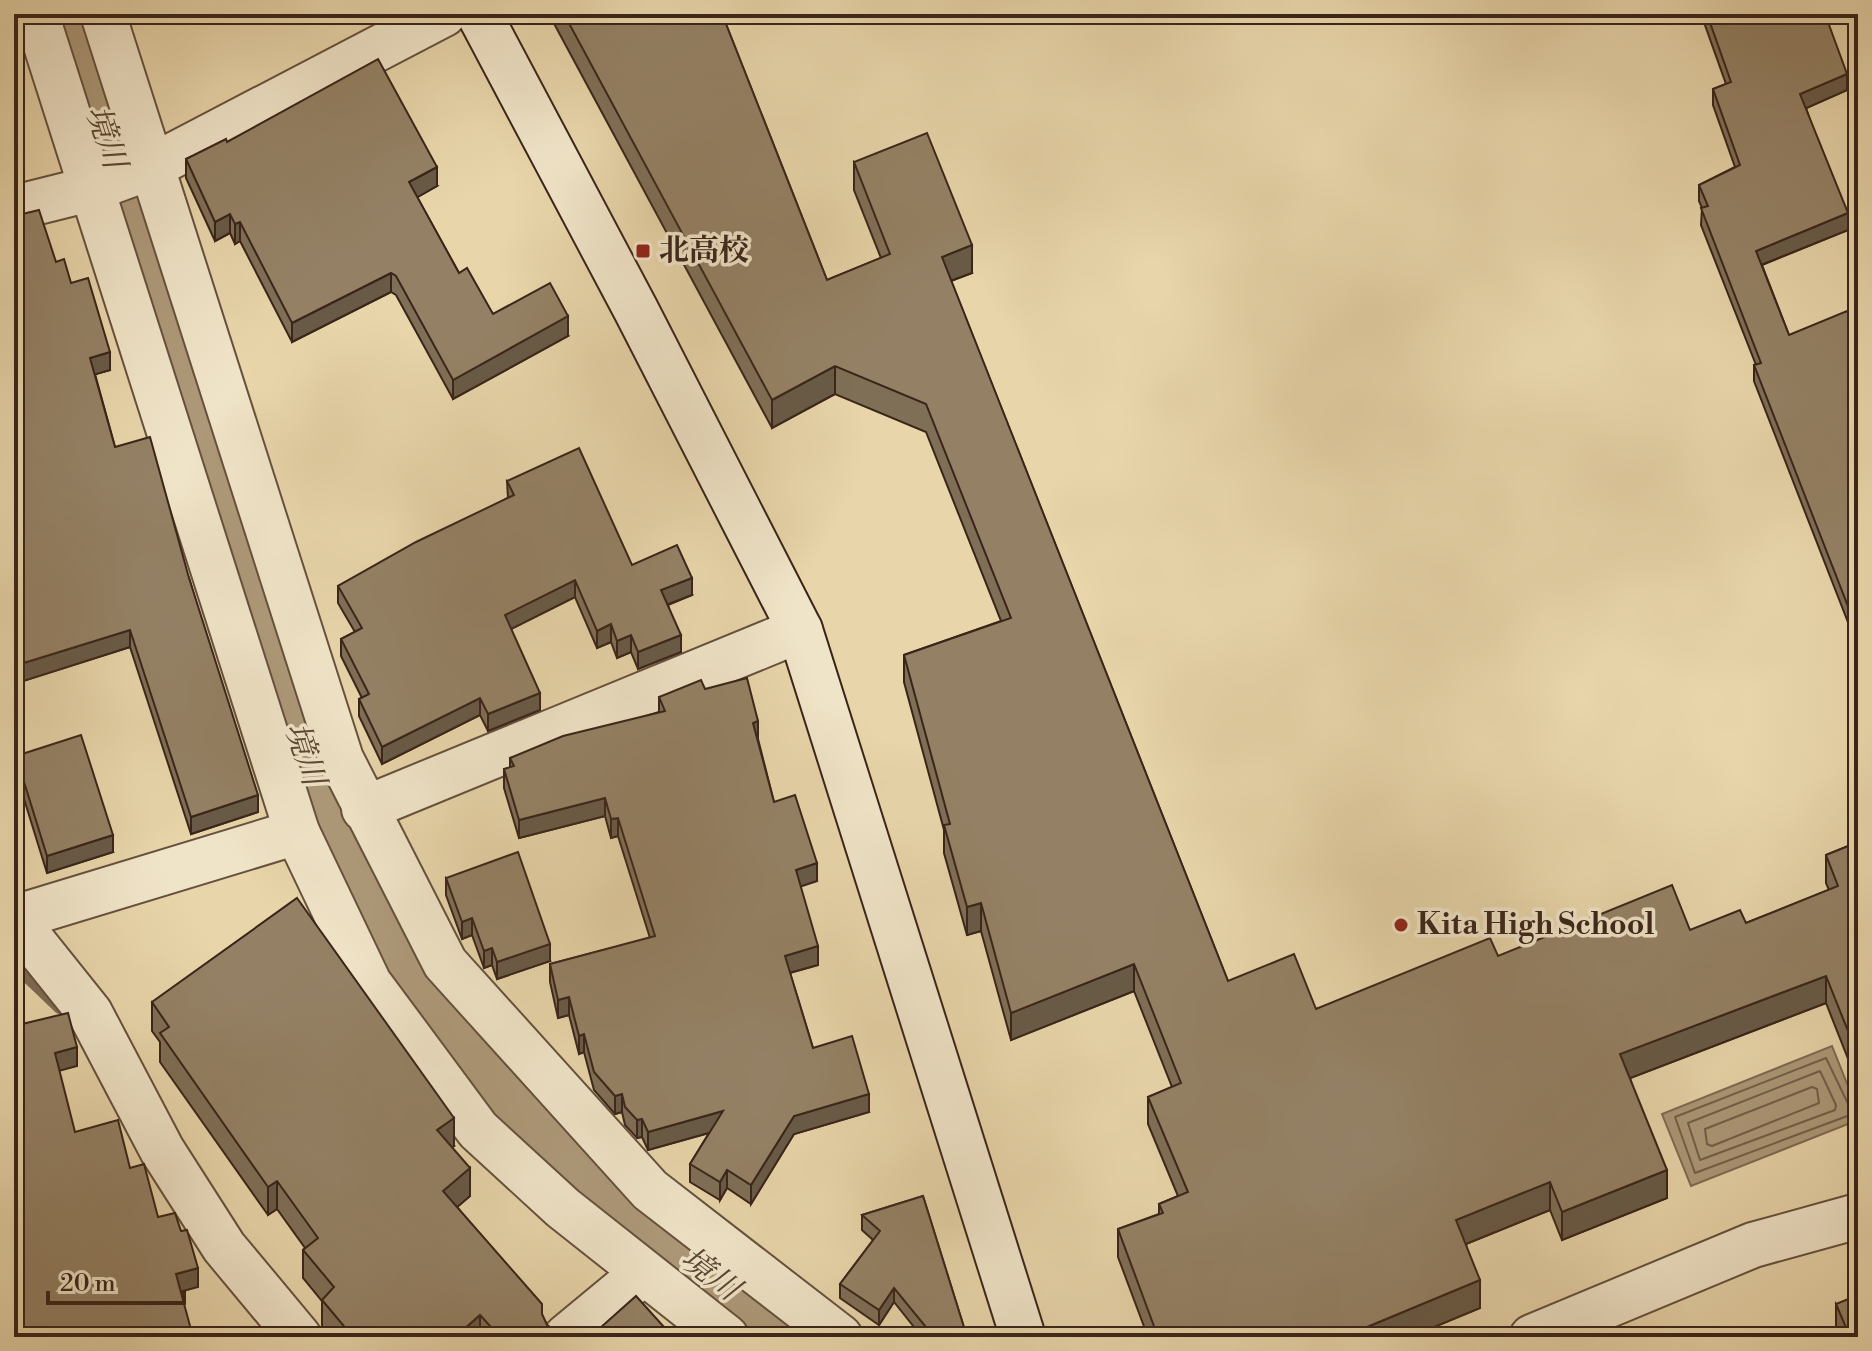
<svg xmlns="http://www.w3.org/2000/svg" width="1872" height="1351" viewBox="0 0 1872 1351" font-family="'Libre Bodoni','Noto Serif JP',serif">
	<rect width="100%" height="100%" fill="#e8d5aa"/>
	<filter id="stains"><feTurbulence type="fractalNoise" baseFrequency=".0025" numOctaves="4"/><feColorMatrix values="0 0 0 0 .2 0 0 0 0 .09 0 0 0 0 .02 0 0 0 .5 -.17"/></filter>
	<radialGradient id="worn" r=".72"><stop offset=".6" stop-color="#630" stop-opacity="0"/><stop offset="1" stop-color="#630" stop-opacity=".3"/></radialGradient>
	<path fill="#ad9979" stroke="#7f6b53" stroke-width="2" d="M1832,1046L1858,1111V1120L1691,1186L1662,1114Z"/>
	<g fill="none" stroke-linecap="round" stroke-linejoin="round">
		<g stroke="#745f4a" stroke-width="2">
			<path d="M1826,1058L1851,1110L1850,1115L1695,1173L1675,1117Z"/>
			<path d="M1820,1071L1836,1105L1835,1110L1700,1160L1688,1123Z"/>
			<path d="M1812,1087L1817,1089L1819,1103L1712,1146L1707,1144L1705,1129Z"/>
		</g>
		<path stroke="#7f6b53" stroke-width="14" d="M14,963L60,1007"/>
		<path stroke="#ad9979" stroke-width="82" d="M66,14L316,791L360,889L408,974L493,1086L578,1175L794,1337"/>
		<g stroke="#66513e" stroke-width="48">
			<g id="street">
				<path d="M36,14L297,832L369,983L478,1130L563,1208L726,1337"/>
				<path d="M103,14L341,759L445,963L650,1190L840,1337"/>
				<path d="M14,208L94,188L151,167L444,14"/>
				<path d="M364,809L800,630"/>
				<path d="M14,918L90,1013L162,1150L224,1247L299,1337"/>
				<path d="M14,918L297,832"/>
				<path d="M566,1337L642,1274"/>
				<path d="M1532,1337L1753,1245L1858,1216"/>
			</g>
		</g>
		<g stroke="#3a251a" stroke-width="48">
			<path id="secondary" d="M479,14L636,310L800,630L1023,1337"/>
		</g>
		<use href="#street" stroke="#f0e4c8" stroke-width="44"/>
		<use href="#secondary" stroke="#f0e4c8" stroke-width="44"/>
	</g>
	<g fill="#7f6f57" stroke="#3a251a" stroke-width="2">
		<path d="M551,14H722L827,280L881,258L854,190V162L972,273L951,281L1228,981L1316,1009L1498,956L1690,930L1746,923L1829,890L1826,883V855L1858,842V1084L1826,1003L1630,1078L1667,1198L1562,1240L1550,1210L1466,1244L1480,1308L1410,1337H1148L1118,1257V1229L1159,1214V1204L1178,1196L1148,1124V1097L1172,1087L1134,991L1011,1040L981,931L967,935L944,853V830L904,682V655L1001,621L926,432L835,394L772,428L551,18Z"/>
		<path d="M1701,14H1825L1847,90L1806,108L1848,230L1762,265L1789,335L1858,336V648L1754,381V365H1756L1701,225L1702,208L1699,201V185L1735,167L1713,105V89L1726,84Z"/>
		<path d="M227,142L437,186L417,197L459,273L493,314L568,336L453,399L396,295L391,292L292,342L240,241L235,244L230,233L215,241L186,178V159Z"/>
		<path d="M14,216L56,262L71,283L110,370L95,374L115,447L189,578L258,812L191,834L130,647L14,684Z"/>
		<path d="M507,481L632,565L692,595L668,605L681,652L638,669L631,652L617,658L611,642L597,648L575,597L511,629L540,710L488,731L480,715L382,764L359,716V699L362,698L341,656V639L355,632L338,603V586L508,498Z"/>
		<path d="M705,689L758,739L774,802L817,881L800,886L818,965L790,973L813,1048L869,1112L794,1134L751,1204L727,1188L720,1200L690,1182V1164L709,1133L648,1150L642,1137L637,1138L625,1125L622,1112L615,1114L594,1090L584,1052L579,1054L569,1015L558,1018L550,982V964L650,938L618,836L611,838L605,816L519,838L504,788V769L510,768V758L659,712V697Z"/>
		<path d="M16,756L113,852L47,873L16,773Z"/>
		<path d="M446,878L550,961L497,979L492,965L484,968L472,935L462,939L446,895Z"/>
		<path d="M152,1002L454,1146L452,1147L470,1196L457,1207L542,1315L547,1325L557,1332L572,1337H329L322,1329V1301L303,1278V1250L305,1248L277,1209L268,1215L160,1062V1042L152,1031Z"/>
		<path d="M923,1196L967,1337H922L894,1302L879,1325L840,1298V1284L873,1240L862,1230V1215Z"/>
		<path d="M1836,1304L1858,1337H1840L1836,1328Z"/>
	</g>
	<g fill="#685a47" stroke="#3a251a" stroke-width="2">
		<path d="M1847,74V90L1800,111V94Z"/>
		<path d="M437,167V186L409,202V182Z"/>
		<path d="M1848,213V230L1756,267V251Z"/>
		<path d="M230,214V233L215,241V222Z"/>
		<path d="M240,222V241L235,244V224Z"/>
		<path d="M972,245V273L942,284V257Z"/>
		<path d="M391,273V292L292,342V323Z"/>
		<path d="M568,316V336L453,399V380Z"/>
		<path d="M110,352V370L90,376V358Z"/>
		<path d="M835,366V394L772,428V400Z"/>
		<path d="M692,578V595L661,607V590Z"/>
		<path d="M575,580V597L505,632V615Z"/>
		<path d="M611,624V642L597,648V631Z"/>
		<path d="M130,630V647L14,684V666Z"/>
		<path d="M631,635V652L617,658V641Z"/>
		<path d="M681,635V652L638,669V652Z"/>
		<path d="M540,693V710L488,731V714Z"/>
		<path d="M480,698V715L382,764V747Z"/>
		<path d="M758,721V739L753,741V723Z"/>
		<path d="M258,795V812L191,834V817Z"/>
		<path d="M605,798V816L519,838V820Z"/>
		<path d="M618,818V836L611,838V819Z"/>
		<path d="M113,835V852L47,873V856Z"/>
		<path d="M817,863V881L796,888V870Z"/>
		<path d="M981,903V931L967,935V907Z"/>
		<path d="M472,918V935L462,939V922Z"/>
		<path d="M550,944V961L497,979V962Z"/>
		<path d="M818,946V965L785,974V956Z"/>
		<path d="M492,948V965L484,968V951Z"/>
		<path d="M1134,964V991L1011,1040V1013Z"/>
		<path d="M1826,976V1003L1620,1082V1054Z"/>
		<path d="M569,997V1015L558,1018V1000Z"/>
		<path d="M584,1034V1052L579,1054V1036Z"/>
		<path d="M77,1047V1066L55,1072V1053Z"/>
		<path d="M622,1094V1112L615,1114V1096Z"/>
		<path d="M869,1094V1112L794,1134L751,1204V1185L794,1116Z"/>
		<path d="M723,1111V1129L648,1150V1132Z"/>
		<path d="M454,1118V1146L437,1158V1130Z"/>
		<path d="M642,1119V1137L637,1138V1120Z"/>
		<path d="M470,1168V1196L443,1219V1191Z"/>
		<path d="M727,1170V1188L720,1200V1182Z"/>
		<path d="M1667,1170V1198L1562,1240V1212Z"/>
		<path d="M277,1181V1209L268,1215V1187Z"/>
		<path d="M1550,1182V1210L1456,1248V1220Z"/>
		<path d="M198,1268V1287L176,1293V1274Z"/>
		<path d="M1480,1280V1308L1410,1337H1343Z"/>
		<path d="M894,1288V1302L879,1325V1310Z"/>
		<path d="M480,1315V1337H455Z"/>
	</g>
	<g fill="#948165" stroke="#3a251a" stroke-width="2">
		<path d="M564,14H722L827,280L890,254L854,162L927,133L972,245L942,257L1228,981L1294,954L1316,1009L1490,938L1498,956L1672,885L1690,930L1740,910L1746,923L1838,886L1826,855L1858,842V1056L1826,976L1620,1054L1667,1170L1562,1212L1550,1182L1456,1220L1480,1280L1343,1337H1158L1118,1229L1163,1213L1159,1204L1188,1192L1148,1097L1181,1083L1134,964L1011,1013L981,903L967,907L944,825L950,824L904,655L1011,618L926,404L835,366L772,400Z"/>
		<path d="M1707,14H1825L1847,74L1800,94L1848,213L1756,251L1789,335L1847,311L1858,336V632L1754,365L1761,363L1701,208L1708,206L1699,185L1740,165L1713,89L1731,82Z"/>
		<path d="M378,59L437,167L409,182L459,273L467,268L493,314L550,283L568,316L453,380L396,276L391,273L292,323L240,222L235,224L230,214L215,222L186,159L226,139L227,142Z"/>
		<path d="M39,210L56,262L64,259L71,283L88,278L110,352L90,358L115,447L150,437L189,578L258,795L191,817L130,630L14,666V216Z"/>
		<path d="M579,448L632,565L677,545L692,578L661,590L681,635L638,652L631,635L617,641L611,624L597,631L575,580L505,615L540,693L488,714L480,698L382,747L359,699L369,694L341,639L362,628L338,586L416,542L514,495L507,481Z"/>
		<path d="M747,678L758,721L753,723L774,802L795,795L817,863L796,870L818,946L785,956L813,1048L852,1036L869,1094L794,1116L751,1185L727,1170L720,1182L690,1164L723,1111L648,1132L642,1119L637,1120L625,1107L622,1094L615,1096L594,1072L584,1034L579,1036L569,997L558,1000L550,964L655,936L618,818L611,819L605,798L519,820L504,769L514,766L510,758L563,736L665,711L659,697L701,680L705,689Z"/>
		<path d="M81,735L113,835L47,856L16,756Z"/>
		<path d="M518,852L550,944L497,962L492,948L484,951L472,918L462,922L446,878Z"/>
		<path d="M297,898L454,1118L437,1130L470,1168L443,1191L542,1304V1314L547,1325L557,1332L569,1333L572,1337H500L480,1315L455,1337H353L322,1300L334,1287L303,1250L318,1238L277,1181L268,1187L160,1033L169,1027L152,1002Z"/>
		<path d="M18,1009L22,1024L68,1013L77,1047L55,1053L75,1132L118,1120L130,1168L144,1164L158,1217L175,1213L181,1231L187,1230L198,1268L176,1274L193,1337H14V1010Z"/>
		<path d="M923,1196L967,1337H934L894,1288L879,1310L840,1284L880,1231L862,1215Z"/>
		<path d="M1858,1295V1337H1850L1836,1304Z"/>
		<path d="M636,1296L673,1337H590Z"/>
		<path d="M254,1327L257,1337H212Z"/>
	</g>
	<g fill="#8f2418" stroke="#f0e4c8" stroke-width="3">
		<rect x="635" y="243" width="16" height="16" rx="4"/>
		<circle cx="1401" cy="925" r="8"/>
	</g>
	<g text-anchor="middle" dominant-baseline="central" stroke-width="7" stroke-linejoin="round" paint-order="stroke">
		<g font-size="30" font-weight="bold" fill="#3a251a" stroke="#f0e4c8" text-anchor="start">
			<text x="659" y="251">北高校</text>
			<text x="1417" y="925">Kita High School</text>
		</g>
		<g font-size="32" font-style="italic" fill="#5c4836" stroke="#f0e4c8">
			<text transform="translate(106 137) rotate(72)">境川</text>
			<text transform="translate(305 754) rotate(72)">境川</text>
			<text transform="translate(710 1274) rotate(37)">境川</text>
		</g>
	</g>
	<rect width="1872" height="1351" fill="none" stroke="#e8d5aa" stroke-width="48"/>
	<rect x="16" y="16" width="1840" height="1319" fill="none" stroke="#3a251a" stroke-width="4"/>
	<rect x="24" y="24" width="1824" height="1303" fill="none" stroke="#3a251a" stroke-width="2"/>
	<path d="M48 1291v12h136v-12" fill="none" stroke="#3a251a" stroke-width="4"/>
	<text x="60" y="1291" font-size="24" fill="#3a251a" stroke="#f0e4c8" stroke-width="6" paint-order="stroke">20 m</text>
	<rect width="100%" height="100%" filter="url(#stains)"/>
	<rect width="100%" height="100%" fill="url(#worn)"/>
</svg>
